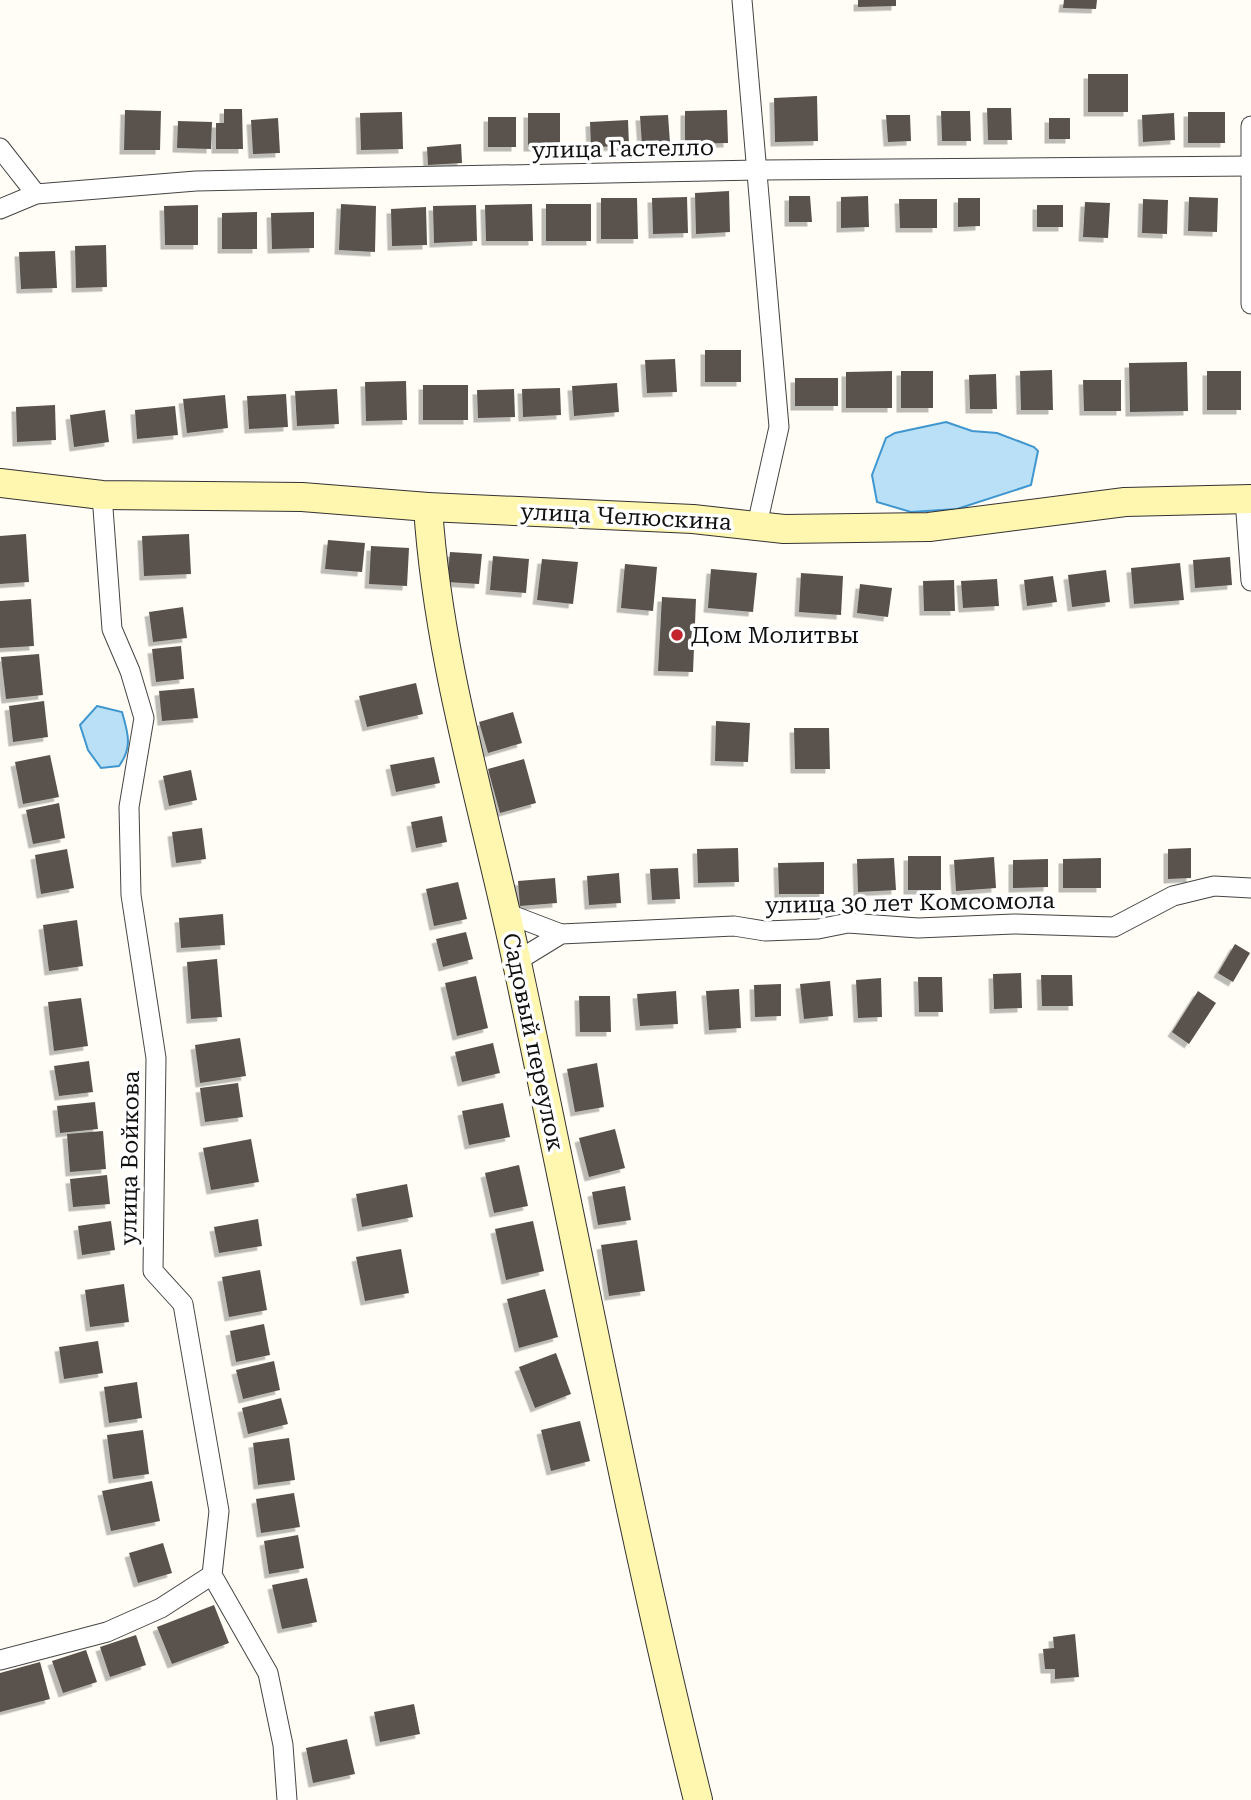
<svg xmlns="http://www.w3.org/2000/svg" width="1251" height="1800" viewBox="0 0 1251 1800" font-family="'Roboto Serif',serif">
	<defs>
		<filter id="shadow"><feDropShadow dx="-4.5" dy="4.5" stdDeviation="0" flood-color="#0004"/></filter>
	</defs>
	<rect width="100%" height="100%" fill="#fffdf5"/>
	<g fill="#b9e0f7" stroke="#3f96cf" stroke-width="2">
		<path d="M946,422L972,431L997,433L1034,447L1038,451L1031,485L957,509L911,512L877,502L872,475L886,438L895,433Z"/>
		<path d="M97,706L122,712C128,733 133,747 119,766L101,768L88,750L80,725Z"/>
	</g>
	<g fill="#5a524d" filter="url(#shadow)">
		<path d="M858,0H896V6L858,7Z"/>
		<path d="M1064,0H1097L1096,9L1063,8Z"/>
		<rect x="1088" y="74" width="40" height="38"/>
		<path d="M817,96L818,141L775,142L774,98Z"/>
		<path d="M987,108H1011L1012,140H988Z"/>
		<path d="M224,109H242L243,149H216V123H224Z"/>
		<path d="M125,110L161,111L160,150H124Z"/>
		<path d="M727,110L728,143L685,144V111Z"/>
		<path d="M941,111H970L971,141H942Z"/>
		<path d="M402,112L403,149L361,150L360,113Z"/>
		<rect x="1188" y="112" width="37" height="31"/>
		<rect x="528" y="113" width="32" height="34"/>
		<path d="M1174,113L1175,140L1143,142L1142,115Z"/>
		<path d="M668,115L670,143L642,145L640,116Z"/>
		<path d="M886,115H910L911,141L888,142Z"/>
		<rect x="488" y="117" width="28" height="30"/>
		<path d="M278,118L280,153L253,154L251,120Z"/>
		<rect x="1049" y="118" width="21" height="21"/>
		<path d="M628,120L629,146L591,147L590,122Z"/>
		<path d="M178,121L212,122L211,149L177,148Z"/>
		<path d="M461,144L462,163L428,165L427,147Z"/>
		<path d="M729,191L730,232L696,234L695,193Z"/>
		<path d="M789,196H810L812,222H789Z"/>
		<path d="M868,196L869,227L841,228V197Z"/>
		<path d="M687,197L688,233L653,234L652,198Z"/>
		<path d="M1189,197L1218,198L1217,232L1188,231Z"/>
		<path d="M601,198H637L638,239H601Z"/>
		<path d="M958,198H980V226L958,227Z"/>
		<path d="M899,199H937V228H900Z"/>
		<path d="M1143,199L1168,200L1167,234L1142,233Z"/>
		<path d="M1085,202L1110,203L1108,238L1083,237Z"/>
		<path d="M341,204L376,206L375,252L339,250Z"/>
		<path d="M532,204L533,241H486L485,205Z"/>
		<rect x="546" y="204" width="45" height="37"/>
		<path d="M198,205V245H165L164,206Z"/>
		<path d="M476,205L477,241L434,243L433,206Z"/>
		<rect x="1037" y="205" width="26" height="22"/>
		<path d="M426,207L427,245L392,246L391,209Z"/>
		<path d="M257,212V249H222V213Z"/>
		<path d="M314,212V248L272,249L271,213Z"/>
		<path d="M106,245L107,287L76,288L75,246Z"/>
		<path d="M55,251L57,288L21,289L19,252Z"/>
		<rect x="705" y="350" width="36" height="32"/>
		<path d="M675,359L677,392L647,393L645,360Z"/>
		<path d="M1187,362L1188,411L1130,412L1129,363Z"/>
		<path d="M1052,370L1053,410H1021L1020,371Z"/>
		<path d="M892,371V408H846V372Z"/>
		<rect x="901" y="371" width="32" height="37"/>
		<rect x="1207" y="371" width="34" height="39"/>
		<path d="M996,374L997,409H970L969,375Z"/>
		<rect x="795" y="378" width="43" height="28"/>
		<path d="M1083,380H1121V411H1084Z"/>
		<path d="M406,381L407,420L366,421L365,382Z"/>
		<path d="M617,383L619,412L574,416L572,386Z"/>
		<rect x="423" y="385" width="45" height="35"/>
		<path d="M560,388L561,415L523,417L522,389Z"/>
		<path d="M337,389L339,424L297,426L295,391Z"/>
		<path d="M514,389L515,417L478,418L477,390Z"/>
		<path d="M286,394L288,427L249,429L247,396Z"/>
		<path d="M225,395L228,428L187,433L183,399Z"/>
		<path d="M55,405L56,440L17,442L16,407Z"/>
		<path d="M175,406L178,435L137,439L135,410Z"/>
		<path d="M105,410L109,442L74,447L70,415Z"/>
		<path d="M26,534L29,582L0,584V536Z"/>
		<path d="M189,534L191,574L144,576L142,536Z"/>
		<path d="M328,540L365,543L362,572L325,569Z"/>
		<path d="M371,546L409,548L407,586L369,584Z"/>
		<path d="M450,552L482,554L479,584L447,582Z"/>
		<path d="M493,556L529,559L526,593L490,590Z"/>
		<path d="M1230,557L1232,585L1195,588L1193,560Z"/>
		<path d="M542,559L578,562L573,604L537,600Z"/>
		<path d="M1180,563L1184,600L1134,604L1131,568Z"/>
		<path d="M625,564L657,567L653,611L621,608Z"/>
		<path d="M711,569L757,573L753,612L708,608Z"/>
		<path d="M1106,570L1110,602L1072,607L1068,575Z"/>
		<path d="M801,573L843,576L841,615L799,612Z"/>
		<path d="M1053,576L1057,602L1027,606L1024,580Z"/>
		<path d="M997,579L999,606L963,608L961,581Z"/>
		<path d="M954,580L955,611H924L923,581Z"/>
		<path d="M860,584L892,588L888,617L857,613Z"/>
		<path d="M662,597L696,599L693,672L658,671Z"/>
		<path d="M31,599L34,646L0,648V601Z"/>
		<path d="M183,607L187,638L153,642L149,612Z"/>
		<path d="M181,646L184,679L156,682L152,649Z"/>
		<path d="M39,654L43,695L6,699L1,657Z"/>
		<path d="M416,683L423,714L367,727L359,696Z"/>
		<path d="M194,688L198,718L162,721L159,691Z"/>
		<path d="M44,701L48,737L13,742L9,706Z"/>
		<path d="M513,712L522,743L488,753L479,722Z"/>
		<path d="M716,721L750,723L748,762L715,761Z"/>
		<path d="M794,728H829L830,769H795Z"/>
		<path d="M50,755L59,797L23,804L15,762Z"/>
		<path d="M434,757L440,783L396,792L390,765Z"/>
		<path d="M524,759L536,803L500,813L488,769Z"/>
		<path d="M191,770L197,800L169,806L163,776Z"/>
		<path d="M59,803L65,838L33,844L26,810Z"/>
		<path d="M442,816L447,842L416,848L411,822Z"/>
		<path d="M202,828L206,859L176,863L172,832Z"/>
		<path d="M738,848L739,882L698,883L697,849Z"/>
		<path d="M1191,848V878L1168,879V849Z"/>
		<path d="M67,849L74,888L41,894L35,855Z"/>
		<rect x="908" y="856" width="33" height="34"/>
		<path d="M994,857L996,888L956,891L954,860Z"/>
		<path d="M894,858L896,890L858,892L857,859Z"/>
		<path d="M1101,858V888H1063V859Z"/>
		<path d="M1048,859V887L1013,888V860Z"/>
		<path d="M824,862V894H779L778,863Z"/>
		<path d="M678,868L680,899L652,900L650,869Z"/>
		<path d="M619,873L621,903L589,905L587,876Z"/>
		<path d="M555,878L557,903L520,906L518,881Z"/>
		<path d="M458,882L467,919L434,926L426,889Z"/>
		<path d="M223,914L225,945L181,948L179,918Z"/>
		<path d="M77,920L83,966L49,971L43,925Z"/>
		<path d="M466,932L473,959L443,967L436,939Z"/>
		<path d="M1235,944L1250,953L1233,982L1218,973Z"/>
		<path d="M217,959L222,1017L191,1019L187,962Z"/>
		<path d="M1021,973L1022,1008L994,1009L993,974Z"/>
		<path d="M1041,975H1072L1073,1006H1042Z"/>
		<path d="M476,976L488,1028L457,1036L445,983Z"/>
		<path d="M918,977H942L943,1012H919Z"/>
		<path d="M881,978L882,1017L858,1018L856,980Z"/>
		<path d="M830,981L833,1016L804,1019L800,984Z"/>
		<path d="M781,984V1016L755,1017L754,985Z"/>
		<path d="M739,989L741,1028L709,1030L706,991Z"/>
		<path d="M676,991L678,1024L640,1026L637,994Z"/>
		<path d="M1198,991L1216,1003L1189,1044L1172,1032Z"/>
		<path d="M579,996H610L611,1032H580Z"/>
		<path d="M81,998L88,1046L54,1051L48,1002Z"/>
		<path d="M240,1038L246,1076L200,1083L195,1045Z"/>
		<path d="M493,1043L500,1073L462,1082L455,1052Z"/>
		<path d="M89,1061L93,1092L59,1096L54,1066Z"/>
		<path d="M597,1063L604,1107L575,1112L567,1069Z"/>
		<path d="M238,1083L243,1117L205,1122L200,1088Z"/>
		<path d="M95,1102L98,1129L60,1133L57,1106Z"/>
		<path d="M503,1103L510,1137L469,1145L462,1111Z"/>
		<path d="M615,1129L625,1168L589,1177L579,1138Z"/>
		<path d="M103,1131L106,1169L70,1172L67,1134Z"/>
		<path d="M251,1139L259,1182L211,1190L203,1148Z"/>
		<path d="M519,1165L528,1206L494,1213L485,1173Z"/>
		<path d="M107,1175L110,1204L73,1207L70,1179Z"/>
		<path d="M407,1184L413,1217L362,1227L356,1194Z"/>
		<path d="M625,1186L631,1220L598,1225L592,1192Z"/>
		<path d="M258,1219L262,1246L219,1253L214,1227Z"/>
		<path d="M111,1221L115,1250L82,1255L78,1226Z"/>
		<path d="M533,1221L544,1271L506,1280L495,1229Z"/>
		<path d="M637,1240L645,1291L609,1296L601,1245Z"/>
		<path d="M401,1249L409,1293L365,1301L356,1257Z"/>
		<path d="M260,1270L267,1310L229,1317L222,1277Z"/>
		<path d="M124,1284L129,1322L90,1327L85,1290Z"/>
		<path d="M545,1289L558,1337L519,1348L507,1299Z"/>
		<path d="M264,1324L270,1355L236,1362L230,1331Z"/>
		<path d="M98,1341L103,1373L64,1379L59,1347Z"/>
		<path d="M556,1353L571,1394L535,1408L519,1367Z"/>
		<path d="M274,1361L280,1390L243,1399L236,1370Z"/>
		<path d="M137,1382L142,1418L109,1423L104,1387Z"/>
		<path d="M281,1398L288,1424L248,1434L242,1408Z"/>
		<path d="M580,1421L590,1461L551,1471L541,1430Z"/>
		<path d="M143,1430L149,1474L113,1479L107,1435Z"/>
		<path d="M289,1438L295,1480L258,1485L253,1443Z"/>
		<path d="M152,1481L160,1521L111,1531L102,1491Z"/>
		<path d="M294,1493L300,1527L261,1533L256,1499Z"/>
		<path d="M298,1535L304,1568L269,1574L264,1541Z"/>
		<path d="M163,1543L172,1573L138,1583L129,1553Z"/>
		<path d="M307,1578L317,1622L282,1629L272,1585Z"/>
		<path d="M214,1605L229,1643L172,1664L157,1627Z"/>
		<path d="M1075,1634L1079,1677L1055,1679V1669H1045L1043,1649L1054,1648L1053,1637Z"/>
		<path d="M136,1635L146,1665L110,1677L100,1647Z"/>
		<path d="M86,1650L97,1682L63,1693L52,1661Z"/>
		<path d="M40,1662L50,1699L0,1712V1673Z"/>
		<path d="M414,1704L420,1734L380,1742L374,1712Z"/>
		<path d="M347,1739L355,1774L313,1783L306,1748Z"/>
	</g>
	<g fill="none" stroke-linecap="round" stroke-linejoin="round">
		<g stroke="#444" stroke-width="21">
			<g id="street">
				<path d="M742,0L779,427L757,525"/>
				<path d="M1251,126V304"/>
				<path d="M0,148L36,194"/>
				<path d="M0,209L36,194L196,181L758,170L1251,166"/>
				<path d="M102,495L112,629L130,671L144,718L129,807L131,895L156,1058L153,1271L183,1304L219,1511L212,1575L268,1673L283,1745L287,1800"/>
				<path d="M1245,499L1251,581"/>
				<path d="M506,913L561,934"/>
				<path d="M517,961L561,934L734,926L765,931L818,929L848,923L918,928L1014,924L1114,927L1173,896L1214,886L1251,888"/>
				<path d="M0,1660L107,1632L161,1608L212,1575"/>
			</g>
		</g>
		<g stroke="#333" stroke-width="30">
			<g id="secondary">
				<path d="M0,483L102,495L302,497L428,507L693,519L784,529L929,527L1125,502L1251,499"/>
				<path d="M428,507C438,662 485,811 517,963C577,1242 629,1523 698,1800"/>
			</g>
		</g>
		<use href="#street" stroke="#fff" stroke-width="19"/>
		<use href="#secondary" stroke="#fff6b0" stroke-width="28"/>
	</g>
	<circle fill="#c4262e" stroke="#fff" stroke-width="2.5" cx="677" cy="635" r="7"/>
	<g text-anchor="middle" dominant-baseline="central" stroke-width="7" stroke-linejoin="round" paint-order="stroke">
		<g font-size="23" fill="#111" stroke="#fff">
			<text transform="translate(623 149) rotate(-1)">улица Гастелло</text>
			<text transform="translate(626 517) rotate(3)">улица Челюскина</text>
			<text transform="translate(910 903) rotate(-1)">улица 30 лет Комсомола</text>
			<text transform="translate(533 1042) rotate(78)">Садовый переулок</text>
			<text transform="translate(130 1158) rotate(-89)">улица Войкова</text>
		</g>
		<g font-size="23" fill="#111" stroke="#fff" text-anchor="start">
			<text x="691" y="635">Дом Молитвы</text>
		</g>
	</g>
</svg>
